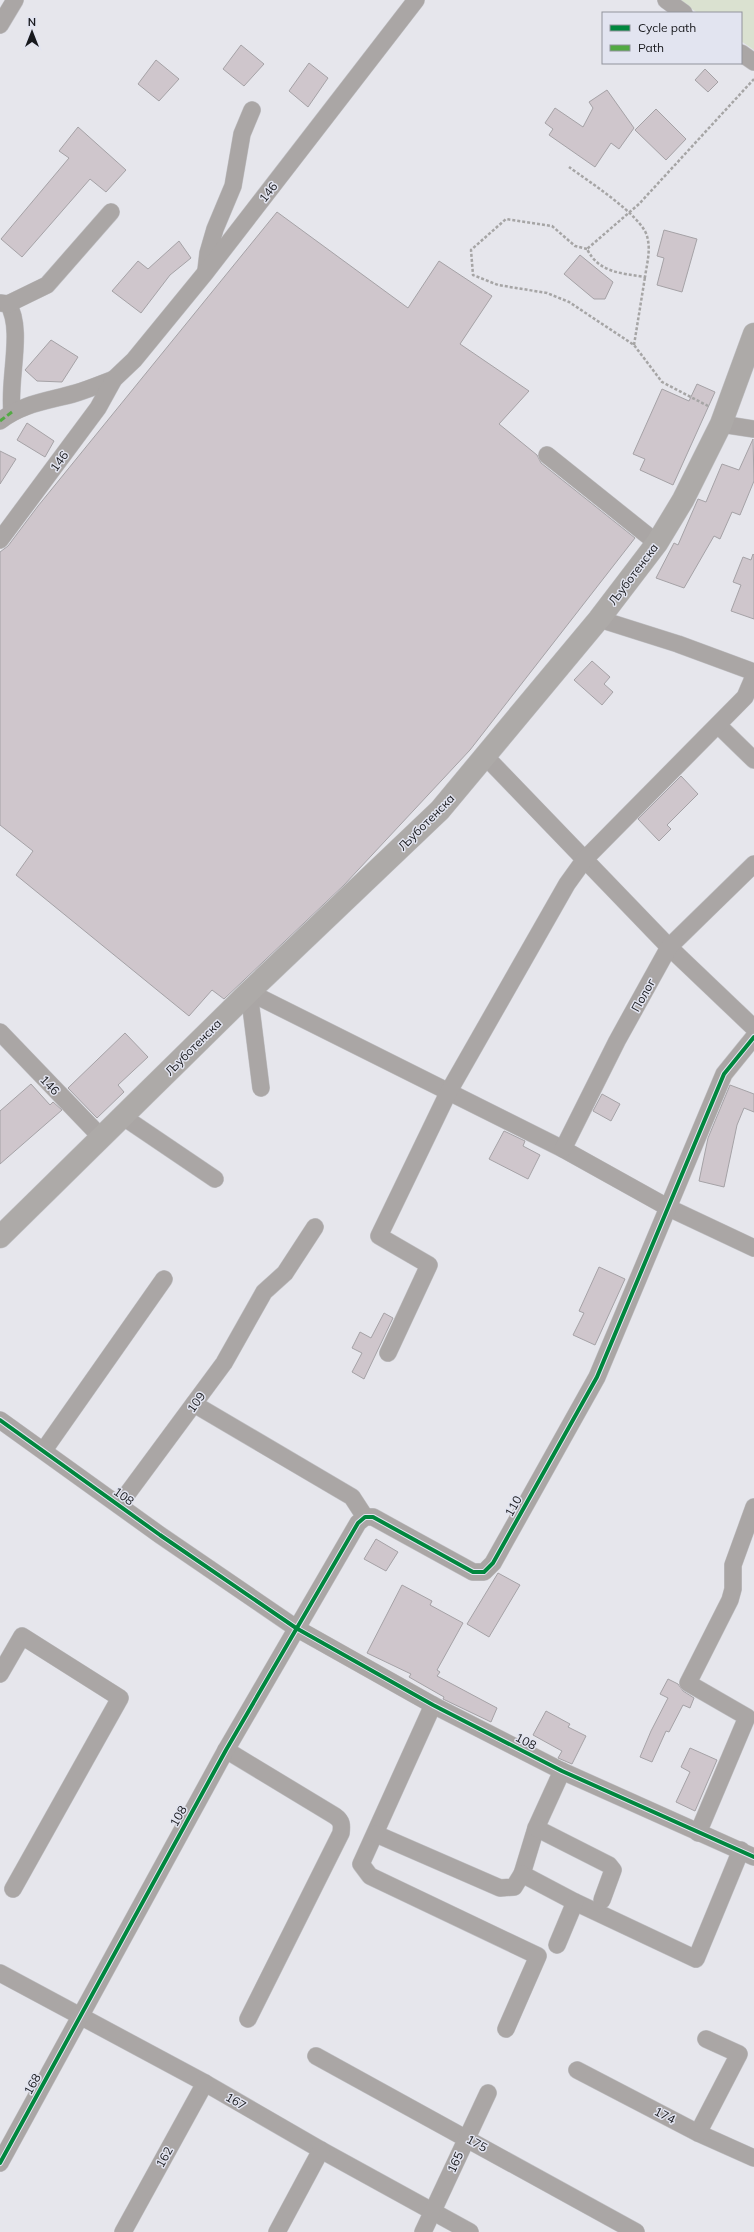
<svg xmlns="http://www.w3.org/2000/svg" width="754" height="2232" font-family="Mulish,sans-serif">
  <rect width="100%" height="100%" fill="#e6e6ec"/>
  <polygon fill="#dae1d0" points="678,0 754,0 754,50 741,41 741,13 698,13"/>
  <g fill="#cfc6cc" stroke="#a5a2a6">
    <polygon points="241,45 264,64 244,86 223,69"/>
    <polygon points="156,60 179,79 159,101 138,84"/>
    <polygon points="309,63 328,78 308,107 289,91"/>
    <polygon points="705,69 718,82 708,92 695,80"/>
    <polygon points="607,90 634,128 619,149 611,143 595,167 549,135 553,129 545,123 555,108 583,127 593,108 589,102"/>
    <polygon points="656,109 686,139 666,160 635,130"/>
    <polygon points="78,127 126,170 106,192 90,179 22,257 1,239 69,158 59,151"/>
    <polygon points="277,212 408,308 439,261 492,296 460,344 529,391 499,424 537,455 541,463 635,538 470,750 344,885 224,999 212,990 189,1016 16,875 33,851 0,825 0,552 8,546 38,506"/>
    <polygon points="664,230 697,239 682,292 657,285 664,258 657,256"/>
    <polygon points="179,241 191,258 170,275 141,313 112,291 138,261 148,269"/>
    <polygon points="580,255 613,282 605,299 594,299 564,274"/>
    <polygon points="51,340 78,357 62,382 37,381 25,370"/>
    <polygon points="697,384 715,392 673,485 640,470 645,459 633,454 662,389 689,401"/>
    <polygon points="27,423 54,441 45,457 17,440"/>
    <polygon points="753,439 754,481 740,515 732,512 720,539 714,536 684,588 656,578 674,543 678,545 698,499 706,502 722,464 739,470"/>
    <polygon points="0,451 16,459 0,484"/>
    <polygon points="753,554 754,555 754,619 731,611 741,585 733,582 743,557 751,560"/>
    <polygon points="592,661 610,677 604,684 613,692 602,705 574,680"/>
    <polygon points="681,776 698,794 667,825 671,829 659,841 638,819"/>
    <polygon points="125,1033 148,1057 118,1085 124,1092 97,1118 68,1088"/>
    <polygon points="31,1084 50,1105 53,1102 62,1110 0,1164 0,1111"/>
    <polygon points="730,1085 754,1094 754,1112 744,1108 737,1125 724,1187 699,1181 708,1138"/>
    <polygon points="602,1094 620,1104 611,1121 593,1111"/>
    <polygon points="504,1131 525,1141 523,1146 540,1155 528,1179 489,1159"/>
    <polygon points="599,1267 625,1279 595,1345 573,1335 584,1313 579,1311"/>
    <polygon points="384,1313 393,1318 364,1379 352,1372 362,1353 352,1348 360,1332 371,1338"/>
    <polygon points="376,1539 398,1552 386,1571 364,1559"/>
    <polygon points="498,1573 520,1585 489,1637 467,1624"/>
    <polygon points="402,1585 432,1601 430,1605 463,1623 437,1670 440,1672 437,1676 497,1708 491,1722 443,1699 444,1697 409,1677 411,1674 367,1653"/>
    <polygon points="668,1679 678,1684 683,1691 694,1698 690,1708 683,1705 669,1732 666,1731 652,1762 640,1757 651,1731 668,1698 660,1694"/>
    <polygon points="546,1711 570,1724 568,1727 586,1736 572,1764 558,1758 562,1751 533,1735"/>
    <polygon points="690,1748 717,1760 695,1811 676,1802 690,1772 681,1767"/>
  </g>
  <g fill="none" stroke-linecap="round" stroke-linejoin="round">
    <g stroke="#c2c2c6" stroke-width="18">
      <g id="minor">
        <polyline points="666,0 684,13"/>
        <polyline points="0,25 15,0"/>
        <polyline points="741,53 754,62"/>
        <polyline points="206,270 208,253 215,229 233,186 242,134 252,110"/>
        <path d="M 0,303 L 8,304 C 24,329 8,380 12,412"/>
        <polyline points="8,304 47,285 111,212"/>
        <path d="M 0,421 C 23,403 49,401 76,393 C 89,389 101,384 114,379"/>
        <polyline points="721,424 754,429"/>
        <polyline points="547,455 657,543"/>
        <polyline points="0,540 98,408 114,379 134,360 206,272 416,0"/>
        <polyline points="599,619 678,644 754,672"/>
        <polyline points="718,725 754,760"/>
        <polyline points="485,756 669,947 754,1028"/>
        <polyline points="249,992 563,1149 669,1208 754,1248"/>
        <polyline points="249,992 261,1088"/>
        <polyline points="0,1032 100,1136"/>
        <polyline points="122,1116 215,1179"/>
        <polyline points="563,1149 617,1041 669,947 754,864"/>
        <polyline points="388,1353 429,1265 379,1236 449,1091 567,884 585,859 745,697 754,676"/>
        <polyline points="194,1404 352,1497 365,1517"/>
        <polyline points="0,1420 160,1535 296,1628 433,1705 562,1771 754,1857"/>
        <polyline points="44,1450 164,1279"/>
        <polyline points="119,1505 224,1363 264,1292 285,1273 315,1227"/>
        <polyline points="0,1674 22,1636 120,1698 13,1889"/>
        <polyline points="433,1705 361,1864 370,1876 538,1956 506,2029"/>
        <path d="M 226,1750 L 335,1816 C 342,1821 342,1825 341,1833 L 248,2019"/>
        <polyline points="562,1771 536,1828 522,1874 575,1902 696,1959 741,1850"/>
        <polyline points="536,1828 609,1865 613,1870 602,1900"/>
        <polyline points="698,1833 747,1717 688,1683 730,1600 733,1589 733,1565 754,1507"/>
        <polyline points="376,1834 500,1888 514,1887 522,1874"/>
        <polyline points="557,1945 575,1902"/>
        <polyline points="0,1973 205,2083 321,2150 470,2232"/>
        <polyline points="316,2056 636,2232"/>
        <polyline points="577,2070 698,2133 754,2158"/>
        <polyline points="698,2133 739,2054 706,2039"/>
        <polyline points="0,2163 226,1750 358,1523 365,1517 373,1517 473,1572 484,1572 493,1563 597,1377 724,1074 754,1037"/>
        <polyline points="123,2232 205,2083"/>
        <polyline points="277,2232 321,2150"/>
        <polyline points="423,2232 488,2093"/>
      </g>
    </g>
    <g stroke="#c2c2c6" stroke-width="23">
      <polyline id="major" points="0,1237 249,992 440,810 599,619 657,543 683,500 721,424 754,334"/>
    </g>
    <g stroke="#a6a5a5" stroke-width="2.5" stroke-dasharray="3 2" stroke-linecap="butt">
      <path d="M 569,167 C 588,181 641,215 647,236 C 651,250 647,263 645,277 C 621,273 599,273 587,249 L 639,204 L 754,79"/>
      <polyline points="587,249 575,246 552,226 506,219 471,250 473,275 498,285 547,293 569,302 634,345 662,382 708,406"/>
      <polyline points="634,345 645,277"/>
    </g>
    <use href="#minor" stroke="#aaa6a5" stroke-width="17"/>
    <use href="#major" stroke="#adaaa8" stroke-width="22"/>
    <polyline stroke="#52a943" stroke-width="3" stroke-dasharray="6 3" stroke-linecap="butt" points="0,421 12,412"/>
    <g stroke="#e2e4f0" stroke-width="6">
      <g id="cycleway">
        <polyline points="0,1420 160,1535 296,1628 433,1705 562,1771 754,1857"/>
        <polyline points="0,2163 226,1750 358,1523 365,1517 373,1517 473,1572 484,1572 493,1563 597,1377 724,1074 754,1037"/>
      </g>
    </g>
    <use href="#cycleway" stroke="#00873e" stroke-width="4"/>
  </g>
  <g text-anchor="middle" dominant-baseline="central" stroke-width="3" stroke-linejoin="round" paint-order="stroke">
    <g font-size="12" fill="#18191d" stroke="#e2e4f0">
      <text transform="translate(268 192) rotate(-52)">146</text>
      <text transform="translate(59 461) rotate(-54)">146</text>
      <text transform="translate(633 574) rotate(-53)">Љуботенска</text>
      <text transform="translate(426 822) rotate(-45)">Љуботенска</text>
      <text transform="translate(643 995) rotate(-61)">Полог</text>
      <text transform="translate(193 1047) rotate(-45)">Љуботенска</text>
      <text transform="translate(50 1085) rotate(46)">146</text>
      <text transform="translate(196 1402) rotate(-54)">109</text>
      <text transform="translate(124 1496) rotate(36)">108</text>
      <text transform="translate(513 1506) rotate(-61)">110</text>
      <text transform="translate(526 1741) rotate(27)">108</text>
      <text transform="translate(178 1816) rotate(-61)">108</text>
      <text transform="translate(32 2084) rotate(-61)">168</text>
      <text transform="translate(236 2101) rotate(30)">167</text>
      <text transform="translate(665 2115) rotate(27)">174</text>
      <text transform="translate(477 2143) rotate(29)">175</text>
      <text transform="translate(164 2157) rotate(-61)">162</text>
      <text transform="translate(455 2162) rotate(-65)">165</text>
    </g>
  </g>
  <rect x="602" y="12" width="140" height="52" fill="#e2e4f0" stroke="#91939c"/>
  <rect x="610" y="25" width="20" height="6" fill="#00873e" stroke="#91939c"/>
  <text x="638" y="32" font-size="12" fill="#18191d">Cycle path</text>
  <rect x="610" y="45" width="20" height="6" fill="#52a943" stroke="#91939c"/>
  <text x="638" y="52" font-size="12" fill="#18191d">Path</text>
  <g transform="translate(32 32)" stroke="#e2e4f0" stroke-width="3" paint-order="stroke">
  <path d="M0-3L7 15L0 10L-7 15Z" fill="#18191d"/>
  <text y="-6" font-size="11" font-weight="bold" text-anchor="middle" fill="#18191d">N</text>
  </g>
</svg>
